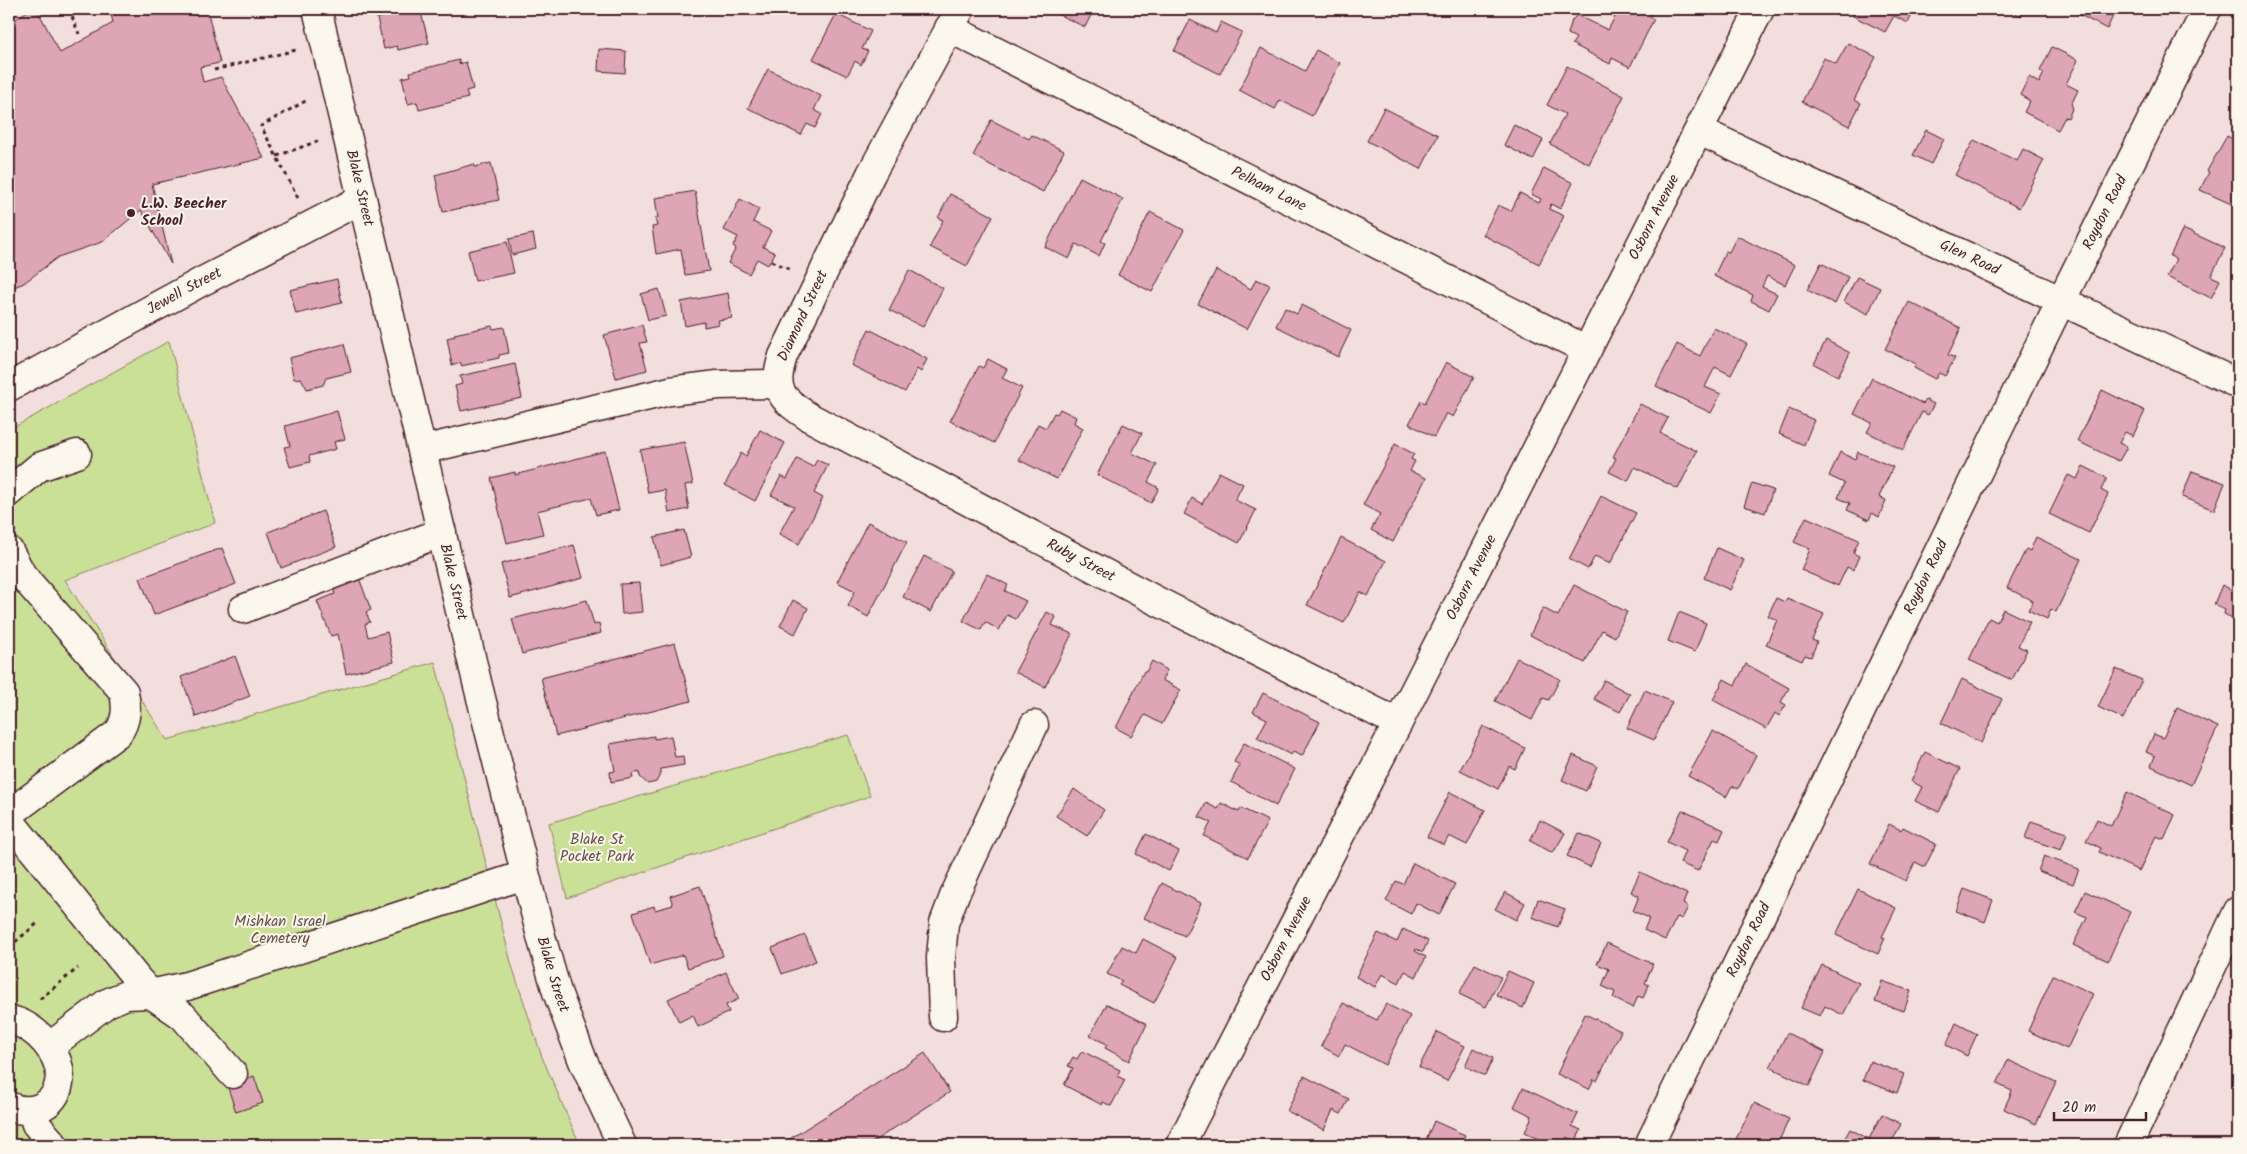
<svg xmlns="http://www.w3.org/2000/svg" width="2247" height="1154" font-family="Kalam,sans-serif">
  <rect width="100%" height="100%" fill="#f2dedc"/>
  <filter id="ink" filterUnits="userSpaceOnUse"><feTurbulence type="fractalNoise" baseFrequency=".02" numOctaves="2"/><feDisplacementMap in="SourceGraphic" scale="10" xChannelSelector="R" yChannelSelector="G"/><feConvolveMatrix kernelMatrix="1 2 1 2 8 2 1 2 1" color-interpolation-filters="sRGB"/></filter>
  <g filter="url(#ink)">
    <g fill="#cae096" stroke="#8a8060">
      <polygon points="169,341 215,523 65,580 167,740 435,662 512,966 542,1057 580,1145 9,1145 9,430"/>
      <polygon points="848,735 870,796 567,898 549,823"/>
    </g>
    <g fill="#dda5b6" stroke="#4a1f2b">
      <polygon points="30,9 37,9 60,53 113,23 110,9 207,9 220,63 200,67 203,82 221,77 264,158 152,184 171,264 141,210 102,242 58,257 24,283 9,289 9,24"/>
      <polygon points="420,9 429,43 398,50 397,46 384,49 377,18"/>
      <polygon points="1052,9 1094,9 1085,27 1051,11"/>
      <polygon points="1619,9 1654,9 1650,17 1654,19 1630,67 1612,58 1610,64 1572,44 1576,38 1568,34 1572,20 1577,15 1608,30"/>
      <polygon points="1856,9 1915,9 1908,23 1894,16 1885,32 1853,16"/>
      <polygon points="2004,9 2025,9 2022,16"/>
      <polygon points="2073,9 2123,9 2118,16 2114,14 2107,29 2072,11"/>
      <polygon points="836,14 871,31 862,49 868,51 861,65 855,61 847,76 813,59"/>
      <polygon points="1190,20 1216,33 1221,22 1242,32 1220,74 1174,51"/>
      <polygon points="1848,43 1876,57 1854,100 1861,103 1849,126 1802,102 1824,58 1836,64"/>
      <polygon points="2052,47 2078,60 2066,84 2078,90 2071,105 2073,107 2068,118 2065,117 2058,130 2024,112 2030,101 2020,95 2029,77 2039,83 2044,73 2040,71"/>
      <polygon points="1261,48 1305,71 1316,50 1340,63 1312,116 1280,100 1275,109 1239,90"/>
      <polygon points="599,49 626,51 625,73 598,71"/>
      <polygon points="459,60 459,64 466,62 473,89 466,91 468,98 419,110 417,102 408,104 402,78 411,76 410,72"/>
      <polygon points="1567,66 1624,96 1589,164 1550,144 1565,114 1547,105"/>
      <polygon points="768,69 821,96 814,110 822,114 815,128 807,124 801,135 748,108"/>
      <polygon points="1384,108 1438,135 1421,169 1367,141"/>
      <polygon points="991,120 1029,139 1032,135 1064,151 1043,192 973,156"/>
      <polygon points="1514,125 1543,140 1533,160 1504,145"/>
      <polygon points="1926,130 1944,139 1931,164 1913,155"/>
      <polygon points="2227,136 2238,142 2238,207 2200,190 2209,172 2207,171"/>
      <polygon points="1974,140 2017,161 2023,149 2044,160 2019,208 1955,175"/>
      <polygon points="491,163 499,200 443,212 435,175 474,164 475,167"/>
      <polygon points="1544,168 1573,183 1560,209 1551,204 1549,209 1564,216 1539,264 1483,235 1498,205 1511,211 1520,193 1539,203 1541,199 1531,194"/>
      <polygon points="1080,177 1123,199 1101,241 1105,243 1099,256 1076,244 1069,259 1045,247"/>
      <polygon points="695,191 709,271 685,275 681,249 656,254 652,227 657,226 655,218 658,218 655,198"/>
      <polygon points="950,194 993,216 967,266 930,247 943,220 938,218"/>
      <polygon points="740,199 759,209 753,222 771,231 763,247 775,253 768,265 757,259 749,274 728,263 736,248 733,246 738,237 724,230"/>
      <polygon points="1150,212 1184,230 1152,292 1118,275"/>
      <polygon points="2183,229 2225,248 2211,276 2220,280 2211,298 2167,277 2176,259 2170,256"/>
      <polygon points="533,234 536,249 512,255 509,239"/>
      <polygon points="1737,236 1795,265 1785,285 1767,276 1762,287 1777,294 1769,310 1751,301 1753,295 1714,276 1726,251 1729,252"/>
      <polygon points="507,242 514,273 475,281 468,251"/>
      <polygon points="1821,263 1848,277 1835,304 1807,290"/>
      <polygon points="909,270 943,288 923,327 889,310"/>
      <polygon points="1216,270 1251,289 1256,279 1270,285 1247,329 1198,304"/>
      <polygon points="1857,277 1880,288 1868,314 1844,302"/>
      <polygon points="337,279 342,303 296,314 290,290"/>
      <polygon points="659,289 666,316 648,320 641,294"/>
      <polygon points="728,293 732,318 718,320 719,324 704,327 704,322 685,326 681,302"/>
      <polygon points="1909,302 1961,328 1948,355 1955,358 1945,376 1939,373 1935,379 1914,368 1916,364 1885,349"/>
      <polygon points="1302,305 1351,330 1338,357 1276,326 1285,308 1297,314"/>
      <polygon points="642,325 647,342 640,343 647,370 616,378 604,335"/>
      <polygon points="492,326 493,329 504,327 509,353 499,355 499,358 461,366 461,363 452,365 447,338 455,336 454,334"/>
      <polygon points="1714,328 1747,344 1731,375 1715,367 1705,387 1721,394 1711,413 1656,386 1677,344 1700,356"/>
      <polygon points="869,329 927,359 921,372 917,369 905,392 851,365"/>
      <polygon points="1826,340 1850,353 1838,376 1814,364"/>
      <polygon points="344,344 351,372 326,378 323,385 307,389 301,378 294,379 289,358"/>
      <polygon points="988,359 1007,369 1002,378 1022,388 994,443 950,421 979,366 983,368"/>
      <polygon points="1446,362 1474,377 1453,417 1446,413 1434,437 1409,424 1421,401 1425,403"/>
      <polygon points="515,364 522,398 461,411 455,386 462,384 460,376"/>
      <polygon points="1872,378 1923,404 1926,400 1934,404 1928,415 1922,412 1903,450 1867,432 1872,423 1854,414"/>
      <polygon points="2102,390 2145,411 2133,436 2125,432 2119,443 2127,447 2119,461 2077,441"/>
      <polygon points="1640,404 1668,418 1660,433 1697,451 1678,489 1635,467 1628,481 1609,472 1616,458 1613,457"/>
      <polygon points="1060,409 1076,417 1074,423 1083,428 1057,479 1019,460 1038,424 1046,428 1054,413 1057,414"/>
      <polygon points="1789,409 1814,420 1804,445 1779,434"/>
      <polygon points="337,411 345,439 334,442 336,449 309,456 310,462 290,467 284,447 290,446 285,426"/>
      <polygon points="1123,424 1142,433 1132,453 1157,465 1148,482 1159,488 1151,503 1097,475"/>
      <polygon points="760,430 785,443 755,501 725,485 741,453 746,456"/>
      <polygon points="684,442 693,484 685,485 689,509 669,513 665,490 648,493 640,450"/>
      <polygon points="1395,444 1414,454 1411,459 1415,461 1410,471 1426,478 1393,542 1371,530 1380,514 1363,505"/>
      <polygon points="605,451 619,510 596,515 591,498 537,511 543,534 507,543 491,478 515,472 515,475"/>
      <polygon points="1840,452 1855,459 1858,452 1893,467 1879,497 1886,500 1879,517 1872,513 1869,520 1847,510 1850,503 1838,498 1844,483 1829,476"/>
      <polygon points="797,459 813,467 817,460 828,465 814,493 823,498 799,544 779,534 794,506 771,495 781,476 787,479"/>
      <polygon points="2083,466 2107,478 2101,490 2108,494 2089,533 2049,514 2068,475 2077,479"/>
      <polygon points="2192,471 2225,483 2214,510 2182,497"/>
      <polygon points="1219,472 1243,484 1235,500 1256,510 1239,543 1184,514 1192,498 1202,504"/>
      <polygon points="1752,483 1773,490 1765,513 1744,506"/>
      <polygon points="1601,496 1636,513 1610,564 1595,556 1588,569 1569,559"/>
      <polygon points="323,511 336,547 281,568 268,532"/>
      <polygon points="1806,517 1859,540 1853,553 1859,556 1853,570 1847,567 1838,586 1801,570 1810,549 1794,542"/>
      <polygon points="868,522 907,542 868,617 848,606 855,591 837,582"/>
      <polygon points="684,530 691,557 661,565 654,537"/>
      <polygon points="2036,537 2081,559 2056,612 2051,609 2047,619 2028,610 2033,601 2007,588 2026,549 2030,551"/>
      <polygon points="1341,538 1386,561 1368,596 1360,592 1344,623 1307,605"/>
      <polygon points="574,545 583,578 510,598 501,564"/>
      <polygon points="222,548 236,584 154,615 140,578"/>
      <polygon points="1717,548 1744,560 1730,590 1704,578"/>
      <polygon points="924,556 952,571 931,612 903,597"/>
      <polygon points="987,574 1008,585 1005,591 1026,601 1016,619 1007,615 999,630 985,622 981,630 963,621"/>
      <polygon points="359,578 371,610 366,612 370,622 365,624 368,637 387,632 394,662 346,674 338,634 331,636 317,601 335,594 333,588"/>
      <polygon points="639,583 642,612 622,614 620,584"/>
      <polygon points="2238,583 2238,621 2224,614 2225,610 2214,604 2222,585 2234,591"/>
      <polygon points="1574,585 1627,612 1615,637 1602,630 1585,663 1530,635 1543,608 1558,616"/>
      <polygon points="1776,598 1785,602 1787,598 1824,614 1812,640 1817,642 1811,657 1805,655 1802,661 1766,645 1777,620 1768,616"/>
      <polygon points="587,600 594,625 599,623 601,633 522,654 512,619"/>
      <polygon points="793,600 808,608 795,634 780,626"/>
      <polygon points="2003,609 2030,622 2018,646 2027,650 2012,680 1969,660 1989,618 1997,622"/>
      <polygon points="1047,612 1056,617 1052,625 1072,634 1045,687 1015,672"/>
      <polygon points="1679,612 1706,623 1695,652 1668,641"/>
      <polygon points="675,643 691,701 556,736 541,678"/>
      <polygon points="235,656 250,696 196,717 181,677"/>
      <polygon points="1517,658 1560,679 1549,700 1543,698 1532,720 1495,701"/>
      <polygon points="1152,661 1167,670 1162,680 1181,690 1162,724 1145,715 1131,736 1116,728 1144,671 1146,672"/>
      <polygon points="1746,664 1789,688 1781,702 1786,705 1779,716 1775,713 1766,729 1713,700 1724,679 1735,685"/>
      <polygon points="2116,669 2142,680 2123,719 2098,707"/>
      <polygon points="1962,679 2002,699 1981,743 1941,723"/>
      <polygon points="1604,680 1630,694 1620,712 1594,699"/>
      <polygon points="1645,690 1672,702 1654,740 1627,728"/>
      <polygon points="1263,693 1320,722 1302,756 1293,752 1291,755 1257,738 1267,719 1253,712"/>
      <polygon points="2177,708 2218,727 2191,785 2151,766 2155,756 2146,752 2154,734 2163,738"/>
      <polygon points="1483,726 1525,748 1515,769 1509,766 1498,789 1460,770"/>
      <polygon points="1713,731 1756,755 1738,789 1732,786 1726,797 1688,776"/>
      <polygon points="654,736 654,739 671,736 675,757 683,756 684,765 661,769 661,773 656,782 648,784 640,777 639,772 632,774 633,778 611,782 610,772 615,771 610,744"/>
      <polygon points="1244,743 1295,769 1276,806 1231,782 1240,765 1234,762"/>
      <polygon points="1925,752 1960,769 1939,812 1915,801 1922,787 1911,781"/>
      <polygon points="1573,755 1597,766 1586,791 1562,780"/>
      <polygon points="1074,789 1104,810 1087,836 1056,816"/>
      <polygon points="1450,792 1485,810 1467,845 1449,836 1444,845 1427,837"/>
      <polygon points="2127,792 2175,815 2164,839 2156,836 2139,871 2099,852 2101,848 2086,841 2097,819 2111,826"/>
      <polygon points="1206,803 1218,809 1221,803 1239,812 1241,808 1268,821 1248,858 1204,836 1211,822 1199,817"/>
      <polygon points="1682,810 1724,830 1719,841 1714,839 1698,871 1680,863 1685,851 1667,842"/>
      <polygon points="1540,820 1565,833 1555,850 1551,852 1530,841"/>
      <polygon points="2031,821 2067,833 2061,850 2025,838"/>
      <polygon points="1889,824 1901,830 1903,827 1936,844 1925,867 1915,862 1906,881 1870,864"/>
      <polygon points="1579,833 1601,843 1590,867 1567,856"/>
      <polygon points="1146,834 1179,851 1169,871 1136,854"/>
      <polygon points="2044,856 2079,869 2073,884 2038,871"/>
      <polygon points="1413,863 1455,884 1439,915 1416,903 1411,914 1386,901 1396,881 1403,884"/>
      <polygon points="1640,872 1687,894 1683,904 1688,907 1682,919 1677,917 1665,940 1644,930 1649,918 1633,911 1639,896 1631,892"/>
      <polygon points="1162,883 1201,903 1185,936 1144,918"/>
      <polygon points="700,886 723,956 688,968 683,955 650,965 633,913 654,906 655,910 673,905 670,896"/>
      <polygon points="1858,889 1896,908 1882,937 1885,938 1878,954 1836,935"/>
      <polygon points="1964,889 1993,900 1985,922 1956,911"/>
      <polygon points="2085,891 2130,912 2108,961 2073,945 2087,917 2075,912"/>
      <polygon points="1505,892 1525,903 1516,920 1495,909"/>
      <polygon points="1538,899 1565,909 1558,927 1532,917"/>
      <polygon points="1403,929 1428,941 1423,952 1416,949 1415,951 1426,957 1416,977 1405,971 1399,983 1382,974 1375,987 1356,977 1378,933 1397,942"/>
      <polygon points="805,935 816,961 782,974 772,948"/>
      <polygon points="1143,939 1178,957 1154,1003 1119,985 1122,981 1107,974 1122,946 1136,953"/>
      <polygon points="1607,943 1653,964 1645,983 1649,985 1643,998 1638,996 1633,1008 1613,998 1615,992 1602,986 1609,969 1597,964"/>
      <polygon points="1475,964 1501,977 1486,1007 1459,994"/>
      <polygon points="1822,965 1859,983 1843,1015 1825,1006 1820,1016 1801,1008"/>
      <polygon points="1508,971 1534,983 1523,1008 1496,995"/>
      <polygon points="726,972 739,999 726,1005 729,1012 698,1027 693,1015 679,1022 668,999"/>
      <polygon points="2053,975 2093,994 2067,1049 2028,1031"/>
      <polygon points="1882,981 1911,991 1904,1011 1875,1002"/>
      <polygon points="1343,1003 1377,1020 1386,1004 1410,1016 1385,1065 1345,1044 1339,1056 1321,1046"/>
      <polygon points="1107,1004 1147,1024 1129,1061 1105,1048 1107,1044 1090,1036"/>
      <polygon points="1585,1014 1621,1031 1597,1081 1594,1079 1589,1089 1557,1074"/>
      <polygon points="1956,1023 1977,1034 1967,1056 1946,1045"/>
      <polygon points="1437,1032 1465,1046 1447,1081 1419,1067"/>
      <polygon points="1787,1033 1825,1052 1809,1086 1770,1067"/>
      <polygon points="1473,1048 1493,1058 1485,1076 1465,1066"/>
      <polygon points="1082,1051 1120,1070 1117,1076 1125,1080 1111,1106 1103,1102 1102,1105 1064,1085 1073,1068 1068,1066 1073,1057 1077,1059"/>
      <polygon points="925,1053 950,1092 868,1145 780,1145"/>
      <polygon points="2008,1060 2056,1082 2036,1124 2004,1109 2012,1091 1997,1084"/>
      <polygon points="1870,1061 1904,1074 1897,1093 1863,1080"/>
      <polygon points="254,1076 263,1103 236,1112 227,1085"/>
      <polygon points="1304,1076 1349,1099 1341,1114 1333,1110 1324,1130 1287,1111"/>
      <polygon points="1523,1088 1578,1114 1572,1126 1581,1130 1576,1141 1567,1137 1563,1145 1539,1145 1541,1140 1525,1132 1532,1116 1514,1107"/>
      <polygon points="1754,1103 1789,1119 1777,1145 1741,1145 1743,1142 1736,1139"/>
      <polygon points="1882,1114 1901,1124 1890,1145 1841,1145 1850,1129 1869,1139"/>
      <polygon points="1434,1121 1465,1135 1460,1145 1424,1145"/>
    </g>
    <g fill="none" stroke-linecap="round" stroke-linejoin="round">
      <g stroke="#4a1f2b" stroke-width="31">
        <g id="minor">
          <path id="s1" d="M 317,9 L 477,682 L 542,940 L 557,992 L 583,1061 L 622,1145"/>
          <path id="s2" d="M 960,9 L 871,174 L 783,356 C 772,390 780,398 809,417 L 1155,600 L 1398,723"/>
          <path id="s3" d="M 949,28 L 1587,350"/>
          <path id="s4" d="M 1700,131 L 2238,384"/>
          <path id="s5" d="M 9,387 L 201,282 L 362,199"/>
          <polyline points="422,450 670,391 718,385 777,384"/>
          <polyline points="9,492 39,467 77,454"/>
          <path d="M 9,551 L 22,575 L 124,692 C 127,708 127,720 118,733 L 9,814"/>
          <polyline points="243,609 442,532"/>
          <polyline points="9,820 138,980 151,994 183,1016 233,1074"/>
          <polyline points="943,1017 941,958 944,923 955,894 1034,725"/>
          <path d="M 9,1020 C 34,1023 65,1056 59,1083 C 55,1108 29,1116 9,1106"/>
          <polyline points="49,1047 107,1003 126,995 151,994 187,986 524,875"/>
          <polyline points="32,1111 36,1124 54,1145"/>
          <path id="s6" d="M 1180,1145 L 1398,723 L 1760,9"/>
          <path id="s7" d="M 1649,1145 L 2061,301 L 2207,9"/>
        </g>
      </g>
      <g stroke="#4a1f2b" stroke-width="31">
        <polyline id="major" points="2128,1145 2238,911"/>
      </g>
      <g stroke="#4a1f2b" stroke-width="3" stroke-dasharray="4 4" stroke-linecap="butt">
        <polyline points="69,9 79,34"/>
        <polyline points="214,70 296,50"/>
        <polyline points="277,156 318,141"/>
        <polyline points="298,198 261,126 309,99"/>
        <polyline points="771,261 791,270"/>
        <polyline points="9,947 39,922"/>
        <polyline points="40,999 78,968"/>
      </g>
      <use href="#minor" stroke="#fbf7ec" stroke-width="28"/>
      <use href="#major" stroke="#fbf7ec" stroke-width="28"/>
    </g>
  </g>
  <circle fill="#4a1f2b" stroke="#fbf7ec" stroke-width="2" cx="131" cy="213" r="5"/>
  <g text-anchor="middle" dominant-baseline="central" stroke-width="4" stroke-linejoin="round" paint-order="stroke">
    <g font-size="15" fill="#4a1f2b" stroke="#fbf7ec">
      <text stroke="none"><textPath href="#s1" startOffset="184">Blake Street</textPath></text>
      <text stroke="none"><textPath href="#s3" startOffset="358">Pelham Lane</textPath></text>
      <text stroke="none"><textPath href="#s7" startOffset="1038">Roydon Road</textPath></text>
      <text stroke="none"><textPath href="#s6" startOffset="1042">Osborn Avenue</textPath></text>
      <text stroke="none"><textPath href="#s4" startOffset="298">Glen Road</textPath></text>
      <text stroke="none"><textPath href="#s5" startOffset="200">Jewell Street</textPath></text>
      <text transform="translate(803 316) rotate(-65)">Diamond Street</text>
      <text stroke="none"><textPath href="#s2" startOffset="772">Ruby Street</textPath></text>
      <text stroke="none"><textPath href="#s7" startOffset="632">Roydon Road</textPath></text>
      <text stroke="none"><textPath href="#s6" startOffset="638">Osborn Avenue</textPath></text>
      <text stroke="none"><textPath href="#s1" startOffset="589">Blake Street</textPath></text>
      <text stroke="none"><textPath href="#s6" startOffset="232">Osborn Avenue</textPath></text>
      <text stroke="none"><textPath href="#s7" startOffset="228">Roydon Road</textPath></text>
      <text stroke="none"><textPath href="#s1" startOffset="994">Blake Street</textPath></text>
    </g>
    <g font-size="15" font-weight="bold" fill="#4a1f2b" stroke="#fbf7ec" text-anchor="start">
      <text x="141" y="204">L.W. Beecher<tspan x="141" dy="17">School</tspan></text>
    </g>
    <g font-size="15" fill="#6a4f46" stroke="#fbf7ec">
      <text x="597" y="840">Blake St<tspan x="597" dy="17">Pocket Park</tspan></text>
      <text x="280" y="922">Mishkan Israel<tspan x="280" dy="17">Cemetery</tspan></text>
    </g>
  </g>
  <rect width="2247" height="1154" fill="none" stroke="#fbf7ec" stroke-width="30"/>
  <rect x="15" y="15" width="2217" height="1124" fill="none" stroke="#4a1f2b" stroke-width="2" filter="url(#ink)"/>
  <path d="M2054 1112v8h92v-8" fill="none" stroke="#4a1f2b" stroke-width="2.5"/>
  <text x="2062" y="1112" font-size="15" fill="#4a1f2b" stroke="#fbf7ec" stroke-width="4" paint-order="stroke">20 m</text>
</svg>
